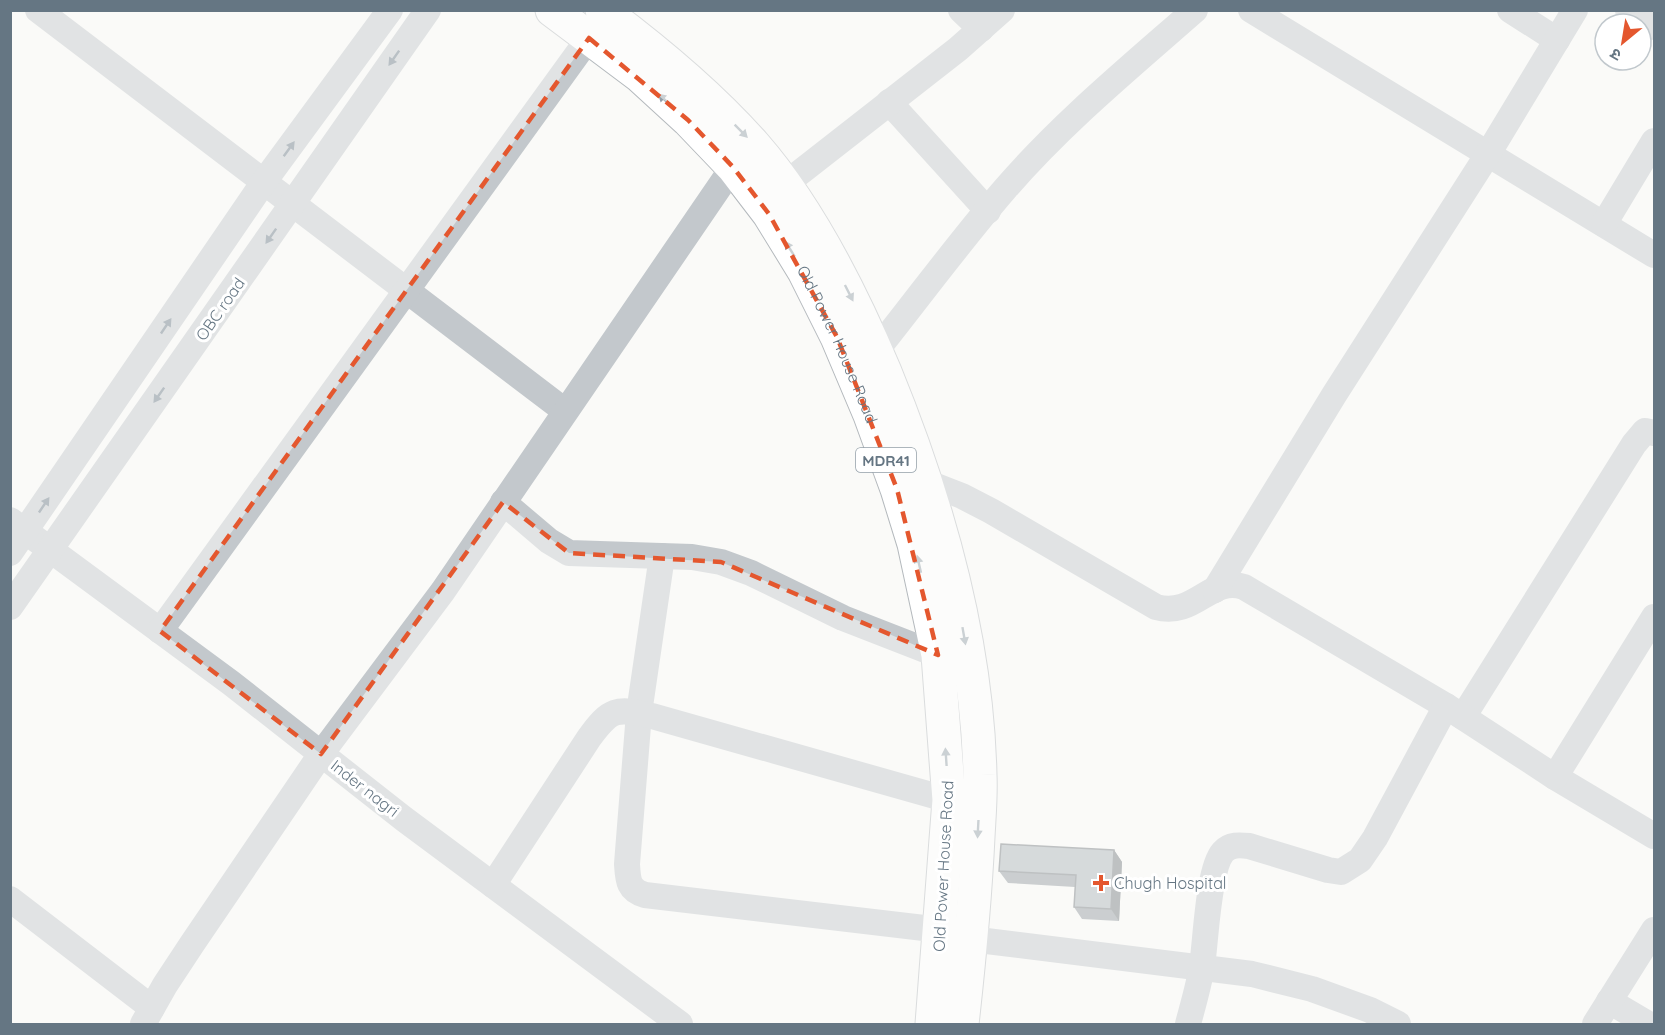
<svg xmlns="http://www.w3.org/2000/svg" width="1665" height="1035" font-family="Quicksand,'Noto Sans Devanagari',sans-serif">
  <rect width="100%" height="100%" fill="#fafaf8"/>
  <g fill="none" stroke-linecap="round" stroke-linejoin="round">
    <g stroke="#b4b9bd" stroke-width="35">
      <g id="highway">
        <path id="s1" d="M 552,10 L 640,76 L 688,120 L 733,167 L 769,214 L 804,271 L 837,337 L 870,415 L 897,489 L 914,544 L 938,655 L 949,800 L 932,1024"/>
        <path d="M 602,10 C 657,51 710,95 755,146 C 810,209 853,296 885,372 C 937,499 977,637 980,775 C 981,795 979,817 978,837 C 975,900 969,962 962,1024"/>
      </g>
    </g>
    <g stroke="#c3c8cc" stroke-width="26">
      <polyline points="38,10 565,411"/>
      <polyline points="961,10 981,29"/>
      <polyline points="1251,10 1654,255"/>
      <polyline points="1510,10 1557,40"/>
      <polyline points="1628,10 1654,27"/>
      <polyline points="889,102 988,211"/>
      <polyline points="784,185 958,49 1002,10"/>
      <polyline points="1604,224 1654,141"/>
      <path d="M 876,351 C 919,297 960,241 1005,189 C 1062,123 1129,68 1195,10"/>
      <path d="M 912,485 L 926,482 L 962,496 L 991,511 L 1156,607 C 1195,618 1211,575 1244,587 L 1446,706"/>
      <polyline points="503,502 549,541 569,553 692,557 721,562 751,573 843,618 938,655"/>
      <polyline points="10,520 231,683 404,819 680,1024"/>
      <polyline points="10,553 263,183 390,10"/>
      <path d="M 662,556 L 639,713 L 627,864 C 628,880 628,890 645,895 L 941,930"/>
      <polyline points="1215,590 1334,395 1488,154 1575,10"/>
      <polyline points="10,607 428,10"/>
      <polyline points="160,631 589,38"/>
      <polyline points="1463,717 1634,444 1645,431 1654,433"/>
      <polyline points="1555,777 1654,836"/>
      <path d="M 493,885 L 589,738 C 610,709 616,707 652,716 L 949,800"/>
      <polyline points="10,899 152,1008"/>
      <polyline points="970,939 1252,974 1312,989 1370,1010 1398,1024"/>
      <polyline points="1609,1001 1648,1024"/>
      <polyline points="143,1024 165,985 192,944 321,754 443,591 733,167"/>
      <path d="M 1188,1024 C 1193,1005 1199,985 1202,966 C 1206,940 1208,869 1223,852 C 1230,844 1240,845 1249,846 L 1328,870 L 1341,872 L 1360,860 L 1375,838 L 1446,706 L 1555,777 L 1654,617"/>
      <polyline points="1595,1024 1654,930"/>
    </g>
    <use href="#highway" stroke="#fff" stroke-width="33"/>
  </g>
  <polygon fill="#929a9f" points="1114,850 1122,862 1119,921 1082,919 1074,907 1075,887 1008,883 999,871"/>
  <polygon fill="#777d82" points="1114,850 1122,862 1119,921 1111,909"/>
  <polygon fill="#aab3b9" stroke="#777d82" stroke-width="1.5" points="1001,844 1114,850 1111,909 1074,907 1076,875 999,871"/>
  <defs><path id="oneway-solid" d="M-6-.8H1V-3.2L6.5 0L1 3.2V.8H-6Z" transform="scale(1.5)"/></defs>
  <g fill="#6a7a87">
    <use href="#oneway-solid" transform="translate(394 58) rotate(125)"/>
    <use href="#oneway-solid" transform="translate(289 149) rotate(-54)"/>
    <use href="#oneway-solid" transform="translate(271 236) rotate(125)"/>
    <use href="#oneway-solid" transform="translate(166 326) rotate(-56)"/>
    <use href="#oneway-solid" transform="translate(159 395) rotate(125)"/>
    <use href="#oneway-solid" transform="translate(44 505) rotate(-56)"/>
  </g>
  <g fill="#939fa8">
    <use href="#oneway-solid" transform="translate(665 100) rotate(-138)"/>
    <use href="#oneway-solid" transform="translate(741 131) rotate(45)"/>
    <use href="#oneway-solid" transform="translate(790 249) rotate(-122)"/>
    <use href="#oneway-solid" transform="translate(849 293) rotate(63)"/>
    <use href="#oneway-solid" transform="translate(919 564) rotate(-103)"/>
    <use href="#oneway-solid" transform="translate(964 636) rotate(80)"/>
    <use href="#oneway-solid" transform="translate(946 757) rotate(-94)"/>
    <use href="#oneway-solid" transform="translate(978 829) rotate(93)"/>
  </g>
  <path d="M0 0H1665V1035H0ZM 589,38 L 688,120 L 733,167 L 769,214 L 837,337 L 897,489 L 938,655 L 721,562 L 569,553 L 503,502 L 321,754 L 160,631 Z" fill="#fafaf8" fill-opacity=".55" fill-rule="evenodd"/>
  <path fill="none" stroke="#e4572e" stroke-width="4.5" stroke-dasharray="12 8" stroke-linejoin="round" d="M 589,38 L 688,120 L 733,167 L 769,214 L 837,337 L 897,489 L 938,655 L 721,562 L 569,553 L 503,502 L 321,754 L 160,631 Z"/>
  <path fill="#e4572e" stroke="#fff" stroke-width="2" d="M1098 874h6v6h6v6h-6v6h-6v-6h-6v-6h6z"/>
  <g text-anchor="middle" dominant-baseline="central" stroke-width="6" stroke-linejoin="round" paint-order="stroke">
    <rect fill="#fff" stroke="#939fa8" stroke-width="1.5" x="856" y="448" width="60" height="24" rx="4.5"/>
    <g font-size="15" font-weight="bold" fill="#657683">
      <text x="886" y="460">MDR41</text>
    </g>
    <g font-size="16" fill="#657683" stroke="#fff">
      <text transform="translate(220 309) rotate(-55)">OBC road</text>
      <text stroke="none"><textPath href="#s1" startOffset="447">Old Power House Road</textPath></text>
      <text transform="translate(365 788) rotate(38)">Inder nagri</text>
      <text transform="translate(943 866) rotate(-87)">Old Power House Road</text>
    </g>
    <g font-size="16" fill="#657683" stroke="#fff" text-anchor="start">
      <text x="1114" y="883">Chugh Hospital</text>
    </g>
  </g>
  <rect width="1665" height="1035" fill="none" stroke="#657683" stroke-width="24"/>
  <g transform="translate(1623 42) rotate(210)"><circle r="28" fill="#ffffff" stroke="#c1c8cd" stroke-width="1.5"/>
  <path d="M0-4.5L10 22L0 15L-10 22Z" fill="#e4572e"/>
  <text y="-9" font-size="16" font-weight="bold" text-anchor="middle" fill="#657683">उ</text>
  </g>
</svg>
